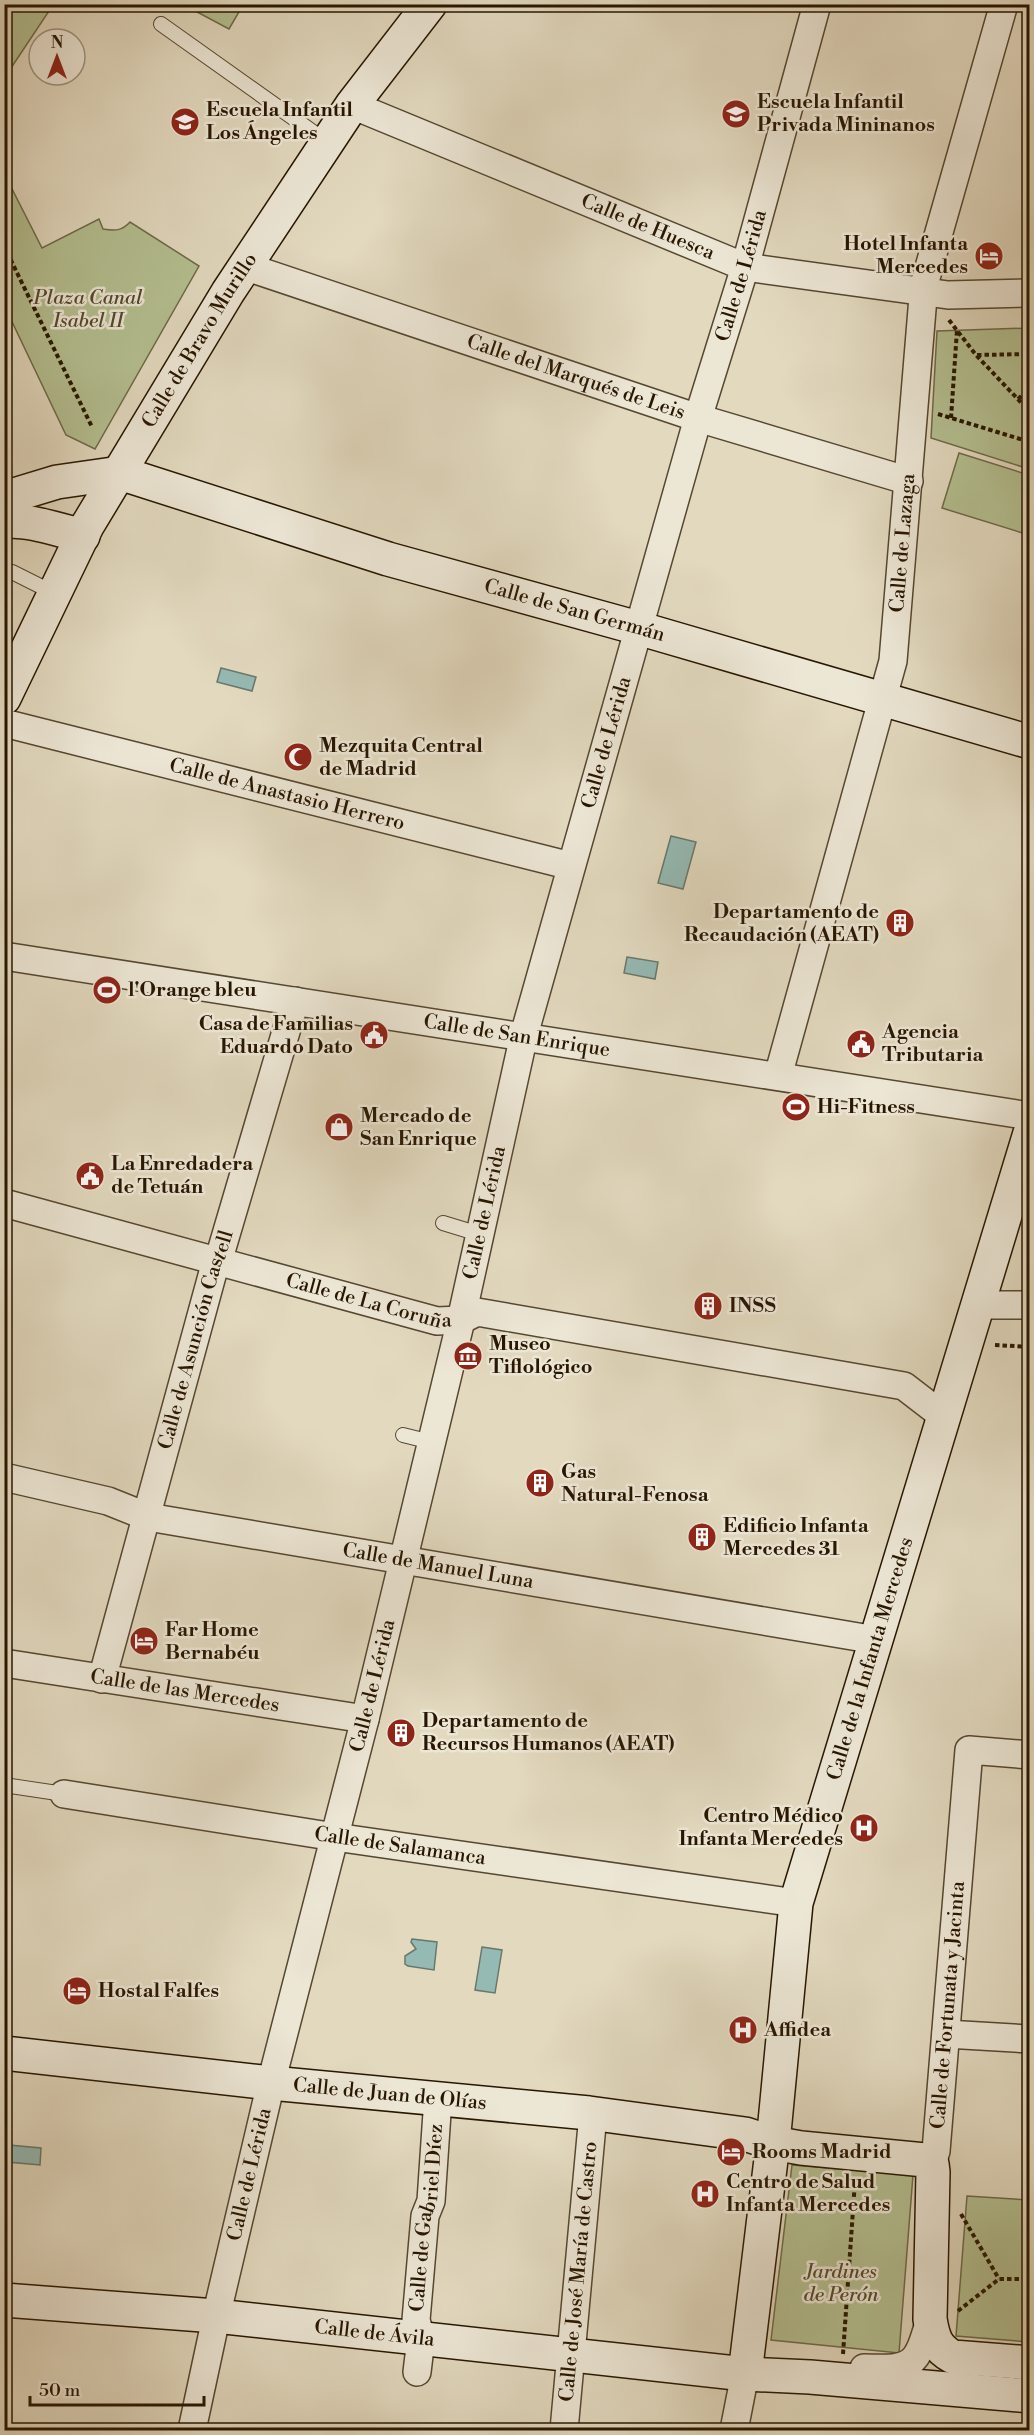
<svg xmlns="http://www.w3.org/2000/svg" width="1034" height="2435" font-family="'Libre Bodoni',serif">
  <rect width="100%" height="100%" fill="#e2d9bf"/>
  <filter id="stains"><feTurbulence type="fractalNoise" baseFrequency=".00333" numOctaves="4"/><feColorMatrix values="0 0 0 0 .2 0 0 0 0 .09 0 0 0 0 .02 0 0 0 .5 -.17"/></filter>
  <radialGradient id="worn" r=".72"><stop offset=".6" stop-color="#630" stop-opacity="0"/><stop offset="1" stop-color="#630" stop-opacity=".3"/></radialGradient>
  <g fill="#b4bf91" stroke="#6e6a48" stroke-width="1.5">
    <polygon points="5,4 53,5 5,77 4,5"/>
    <polygon points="184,5 243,5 229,29"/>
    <path d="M 5,175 L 42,248 L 99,219 L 103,229 C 115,231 122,231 130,222 L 199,266 L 95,449 L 66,435 L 5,307 Z"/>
    <polygon points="1029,328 1029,469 931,438 937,331"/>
    <polygon points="959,453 1029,475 1029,535 942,508"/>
    <polygon points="792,2165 913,2175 899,2353 771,2340"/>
    <polygon points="967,2196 1029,2200 1029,2342 956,2336"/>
  </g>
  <g fill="#95bab4" stroke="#69786c" stroke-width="1.5">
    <polygon points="221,668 256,677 252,691 217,682"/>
    <polygon points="671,836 696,842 683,889 658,883"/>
    <polygon points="627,957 658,962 655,979 624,973"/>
    <polygon points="412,1939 437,1942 434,1970 408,1966 405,1964 405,1956 416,1949 411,1942"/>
    <polygon points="482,1947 502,1950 495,1993 475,1990"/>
    <polygon points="9,2145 41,2148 40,2165 7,2162"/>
  </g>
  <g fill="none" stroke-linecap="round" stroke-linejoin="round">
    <g stroke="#564730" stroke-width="16">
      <g id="lane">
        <polyline points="161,24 327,142"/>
        <polyline points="12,572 54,593"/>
        <polyline points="443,1223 479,1234"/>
        <polyline points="403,1435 431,1442"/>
        <polyline points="4,1785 64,1794"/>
      </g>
    </g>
    <g stroke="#564730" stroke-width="30">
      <g id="street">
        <path id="s1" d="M 352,105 L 745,267 L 948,295 L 1030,293"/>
        <path id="s2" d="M 244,266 L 698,418 L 909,481"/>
        <path id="s3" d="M 4,723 L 571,866"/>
        <path id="s4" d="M 4,956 L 1030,1116"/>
        <path id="s5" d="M 778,1076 L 893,661 L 924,285 L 1004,4"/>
        <path id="s6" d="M 4,1203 L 437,1321 L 461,1320 L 477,1312 L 904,1386 L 943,1416"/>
        <polyline points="977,1305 1030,1305"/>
        <path id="s7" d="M 4,1477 L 108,1501 L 148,1517 L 876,1640"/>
        <path id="s8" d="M 4,1663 L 365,1719"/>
        <path id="s9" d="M 102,1679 L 216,1261 L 220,1255 L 295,1001"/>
        <path id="s10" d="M 64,1794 L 335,1837 L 796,1903"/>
        <polyline points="946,2034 1030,2039"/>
        <path id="s11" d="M 932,2164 L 936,2151 L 969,1750 L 1030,1755"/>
        <path d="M 864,2368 C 913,2370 917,2366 930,2319"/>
        <path id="s12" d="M 417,2372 L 421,2339 L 416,2320 L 425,2216 L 431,2201 L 438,2098"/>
        <path id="s13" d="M 192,2430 L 219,2304 L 271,2083 L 365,1719 L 461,1320 L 524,1035 L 698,418 L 745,267 L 817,4"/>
        <path id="s14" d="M 564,2430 L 592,2125 L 589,2113"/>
        <polyline points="734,2430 745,2374"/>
      </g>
    </g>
    <g stroke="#281600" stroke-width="36">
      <g id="secondary">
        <path id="s15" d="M 4,498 L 57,482 L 120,473 L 388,559 L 638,628 L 1030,742"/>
        <path d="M 4,522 C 26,518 61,531 83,536"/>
        <path id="s16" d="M 4,698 L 87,526 L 228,292 L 352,105 L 430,4"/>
        <path id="s17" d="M 4,2053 L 271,2083 L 589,2113 L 745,2134 L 773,2143 L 801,2148 L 925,2160 L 932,2164 L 933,2172 L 930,2319 C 933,2337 936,2348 953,2357 L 1030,2363"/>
        <path id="s18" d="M 4,2300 L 216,2316 L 745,2374 L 810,2377 L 1030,2396"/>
        <path id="s19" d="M 745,2374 L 773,2143 L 796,1903 L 1030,1133"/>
      </g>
    </g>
    <g stroke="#281600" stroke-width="4" stroke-dasharray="4.5 3" stroke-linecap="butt">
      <polyline points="4,246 92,427"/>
      <polyline points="949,320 976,355 1030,412"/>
      <polyline points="977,355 1030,354"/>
      <polyline points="1018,399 1030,388"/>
      <polyline points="938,414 1030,442"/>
      <polyline points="951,418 957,330"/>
      <polyline points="995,1345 1030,1347"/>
      <polyline points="961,2214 999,2279"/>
      <polyline points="958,2311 999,2279 1030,2279"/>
      <polyline points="843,2354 855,2181"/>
    </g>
    <use href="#lane" stroke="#ece6d5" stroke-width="14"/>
    <use href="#street" stroke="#ece6d5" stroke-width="27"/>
    <use href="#secondary" stroke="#ece6d5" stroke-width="33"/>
  </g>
  <defs>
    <g id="school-disc" transform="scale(1.5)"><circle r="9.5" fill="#8f2418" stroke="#ece6d5"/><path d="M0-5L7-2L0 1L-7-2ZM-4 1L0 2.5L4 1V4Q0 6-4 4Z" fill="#fff"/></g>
    <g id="hotel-disc" transform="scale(1.5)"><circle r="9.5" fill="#8f2418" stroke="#ece6d5"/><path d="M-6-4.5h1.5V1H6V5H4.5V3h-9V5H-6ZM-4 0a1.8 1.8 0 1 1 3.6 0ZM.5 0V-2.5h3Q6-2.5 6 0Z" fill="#fff"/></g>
    <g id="mosque-disc" transform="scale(1.5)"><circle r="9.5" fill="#8f2418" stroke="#ece6d5"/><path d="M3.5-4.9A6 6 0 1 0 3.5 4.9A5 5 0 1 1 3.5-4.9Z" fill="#fff"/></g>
    <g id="building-disc" transform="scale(1.5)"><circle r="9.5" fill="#8f2418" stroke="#ece6d5"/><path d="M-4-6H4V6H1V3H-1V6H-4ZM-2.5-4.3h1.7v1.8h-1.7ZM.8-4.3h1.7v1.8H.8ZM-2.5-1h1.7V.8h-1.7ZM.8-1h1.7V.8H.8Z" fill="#fff"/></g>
    <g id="stadium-disc" transform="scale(1.5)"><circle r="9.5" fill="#8f2418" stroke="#ece6d5"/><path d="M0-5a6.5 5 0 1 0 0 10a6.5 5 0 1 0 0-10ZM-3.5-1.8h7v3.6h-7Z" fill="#fff"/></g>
    <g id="civic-disc" transform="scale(1.5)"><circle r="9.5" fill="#8f2418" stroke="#ece6d5"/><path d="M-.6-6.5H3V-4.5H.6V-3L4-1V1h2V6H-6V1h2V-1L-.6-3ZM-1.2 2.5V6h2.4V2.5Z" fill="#fff"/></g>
    <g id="shop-disc" transform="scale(1.5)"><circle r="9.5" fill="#8f2418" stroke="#ece6d5"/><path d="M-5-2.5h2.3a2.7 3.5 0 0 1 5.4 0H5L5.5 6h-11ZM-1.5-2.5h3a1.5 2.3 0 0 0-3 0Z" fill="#fff"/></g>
    <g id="museum-disc" transform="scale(1.5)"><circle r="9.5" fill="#8f2418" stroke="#ece6d5"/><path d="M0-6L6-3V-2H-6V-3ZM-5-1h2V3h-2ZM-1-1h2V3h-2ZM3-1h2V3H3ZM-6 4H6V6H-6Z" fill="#fff"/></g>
    <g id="hospital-disc" transform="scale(1.5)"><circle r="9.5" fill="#8f2418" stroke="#ece6d5"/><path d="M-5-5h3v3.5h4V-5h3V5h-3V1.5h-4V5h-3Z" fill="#fff"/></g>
  </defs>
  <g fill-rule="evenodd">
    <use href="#school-disc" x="736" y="114"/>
    <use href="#school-disc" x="185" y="122"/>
    <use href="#hotel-disc" x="989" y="256"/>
    <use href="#mosque-disc" x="298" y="757"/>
    <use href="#building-disc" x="900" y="923"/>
    <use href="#stadium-disc" x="107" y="990"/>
    <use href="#civic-disc" x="374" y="1035"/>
    <use href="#civic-disc" x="861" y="1044"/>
    <use href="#stadium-disc" x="796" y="1107"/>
    <use href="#shop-disc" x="339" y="1127"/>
    <use href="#civic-disc" x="90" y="1176"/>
    <use href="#building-disc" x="708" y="1306"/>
    <use href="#museum-disc" x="468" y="1356"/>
    <use href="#building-disc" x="540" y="1483"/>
    <use href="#building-disc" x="702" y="1537"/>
    <use href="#hotel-disc" x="144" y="1641"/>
    <use href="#building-disc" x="401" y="1733"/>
    <use href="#hospital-disc" x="864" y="1828"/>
    <use href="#hotel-disc" x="77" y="1991"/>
    <use href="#hospital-disc" x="743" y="2030"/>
    <use href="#hotel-disc" x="731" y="2152"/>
    <use href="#hospital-disc" x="705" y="2194"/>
  </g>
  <g text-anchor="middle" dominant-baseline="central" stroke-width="5" stroke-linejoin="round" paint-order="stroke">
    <g font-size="20" font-weight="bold" fill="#281600" stroke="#ece6d5" text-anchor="start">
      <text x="757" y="102">Escuela Infantil<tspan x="757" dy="23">Privada Mininanos</tspan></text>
      <text x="206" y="110">Escuela Infantil<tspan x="206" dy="23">Los Ángeles</tspan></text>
      <text x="968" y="244" text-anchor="end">Hotel Infanta<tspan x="968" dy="23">Mercedes</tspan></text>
      <text x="319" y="746">Mezquita Central<tspan x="319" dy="23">de Madrid</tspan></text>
      <text x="879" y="912" text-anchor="end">Departamento de<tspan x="879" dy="23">Recaudación (AEAT)</tspan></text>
      <text x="128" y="990">l'Orange bleu</text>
      <text x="353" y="1024" text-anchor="end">Casa de Familias<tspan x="353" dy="23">Eduardo Dato</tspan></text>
      <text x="882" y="1032">Agencia<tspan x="882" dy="23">Tributaria</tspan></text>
      <text x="817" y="1107">Hi-Fitness</text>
      <text x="360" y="1116">Mercado de<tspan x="360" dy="23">San Enrique</tspan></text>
      <text x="111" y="1164">La Enredadera<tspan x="111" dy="23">de Tetuán</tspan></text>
      <text x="729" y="1306">INSS</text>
      <text x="489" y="1344">Museo<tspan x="489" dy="23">Tiflológico</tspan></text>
      <text x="561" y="1472">Gas<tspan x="561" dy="23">Natural-Fenosa</tspan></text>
      <text x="723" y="1526">Edificio Infanta<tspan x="723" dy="23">Mercedes 31</tspan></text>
      <text x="165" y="1630">Far Home<tspan x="165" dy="23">Bernabéu</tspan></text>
      <text x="422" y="1721">Departamento de<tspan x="422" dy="23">Recursos Humanos (AEAT)</tspan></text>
      <text x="843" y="1816" text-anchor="end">Centro Médico<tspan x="843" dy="23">Infanta Mercedes</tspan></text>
      <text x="98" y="1991">Hostal Falfes</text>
      <text x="764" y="2030">Affidea</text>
      <text x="752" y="2152">Rooms Madrid</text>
      <text x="726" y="2182">Centro de Salud<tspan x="726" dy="23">Infanta Mercedes</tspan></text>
    </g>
    <g font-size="20" fill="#281600" stroke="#ece6d5">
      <text stroke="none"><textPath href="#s1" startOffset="320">Calle de Huesca</textPath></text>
      <text stroke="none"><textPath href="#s13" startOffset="2224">Calle de Lérida</textPath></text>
      <text stroke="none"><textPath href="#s16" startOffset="408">Calle de Bravo Murillo</textPath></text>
      <text stroke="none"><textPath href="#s2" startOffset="350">Calle del Marqués de Leis</textPath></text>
      <text stroke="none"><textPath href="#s5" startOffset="549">Calle de Lazaga</textPath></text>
      <text stroke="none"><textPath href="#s15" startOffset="594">Calle de San Germán</textPath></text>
      <text stroke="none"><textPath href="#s13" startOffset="1738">Calle de Lérida</textPath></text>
      <text stroke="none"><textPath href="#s3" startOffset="292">Calle de Anastasio Herrero</textPath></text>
      <text stroke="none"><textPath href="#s4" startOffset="519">Calle de San Enrique</textPath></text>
      <text stroke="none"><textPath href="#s13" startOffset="1252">Calle de Lérida</textPath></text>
      <text stroke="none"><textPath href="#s6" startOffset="378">Calle de La Coruña</textPath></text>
      <text stroke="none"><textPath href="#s9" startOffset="352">Calle de Asunción Castell</textPath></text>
      <text stroke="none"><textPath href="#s7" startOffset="444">Calle de Manuel Luna</textPath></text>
      <text stroke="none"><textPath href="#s19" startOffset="729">Calle de la Infanta Mercedes</textPath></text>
      <text stroke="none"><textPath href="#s13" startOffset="766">Calle de Lérida</textPath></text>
      <text stroke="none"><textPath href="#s8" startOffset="183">Calle de las Mercedes</textPath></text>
      <text stroke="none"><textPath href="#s10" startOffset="340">Calle de Salamanca</textPath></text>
      <text stroke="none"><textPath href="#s11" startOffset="160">Calle de Fortunata y Jacinta</textPath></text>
      <text stroke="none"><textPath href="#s17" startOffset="388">Calle de Juan de Olías</textPath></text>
      <text stroke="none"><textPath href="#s13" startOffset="262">Calle de Lérida</textPath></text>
      <text stroke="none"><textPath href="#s12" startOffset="156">Calle de Gabriel Díez</textPath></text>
      <text stroke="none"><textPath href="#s14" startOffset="159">Calle de José María de Castro</textPath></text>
      <text stroke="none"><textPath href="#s18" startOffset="372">Calle de Ávila</textPath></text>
    </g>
    <g font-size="20" font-style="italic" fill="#52492c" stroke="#ece6d5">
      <text x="88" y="298">Plaza Canal<tspan x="88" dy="23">Isabel II</tspan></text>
      <text x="841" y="2272">Jardines<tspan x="841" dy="23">de Perón</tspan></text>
    </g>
  </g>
  <rect width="1034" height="2435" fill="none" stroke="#e2d9bf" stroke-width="24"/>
  <rect x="6" y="6" width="1022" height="2423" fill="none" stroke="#281600" stroke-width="3"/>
  <rect x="12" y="12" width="1010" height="2411" fill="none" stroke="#281600" stroke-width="1.5"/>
  <g transform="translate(57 57)"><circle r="28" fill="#ece6d5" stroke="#9e9380" stroke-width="1.5"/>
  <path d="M0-4.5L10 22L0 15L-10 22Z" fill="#8f2418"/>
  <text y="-9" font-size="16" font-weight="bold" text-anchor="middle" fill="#281600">N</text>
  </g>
  <path d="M30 2396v9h174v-9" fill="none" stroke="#281600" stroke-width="3"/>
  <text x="39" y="2396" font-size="18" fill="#281600" stroke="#ece6d5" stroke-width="4.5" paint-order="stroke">50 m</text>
  <rect width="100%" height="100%" filter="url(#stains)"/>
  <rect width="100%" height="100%" fill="url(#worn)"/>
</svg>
